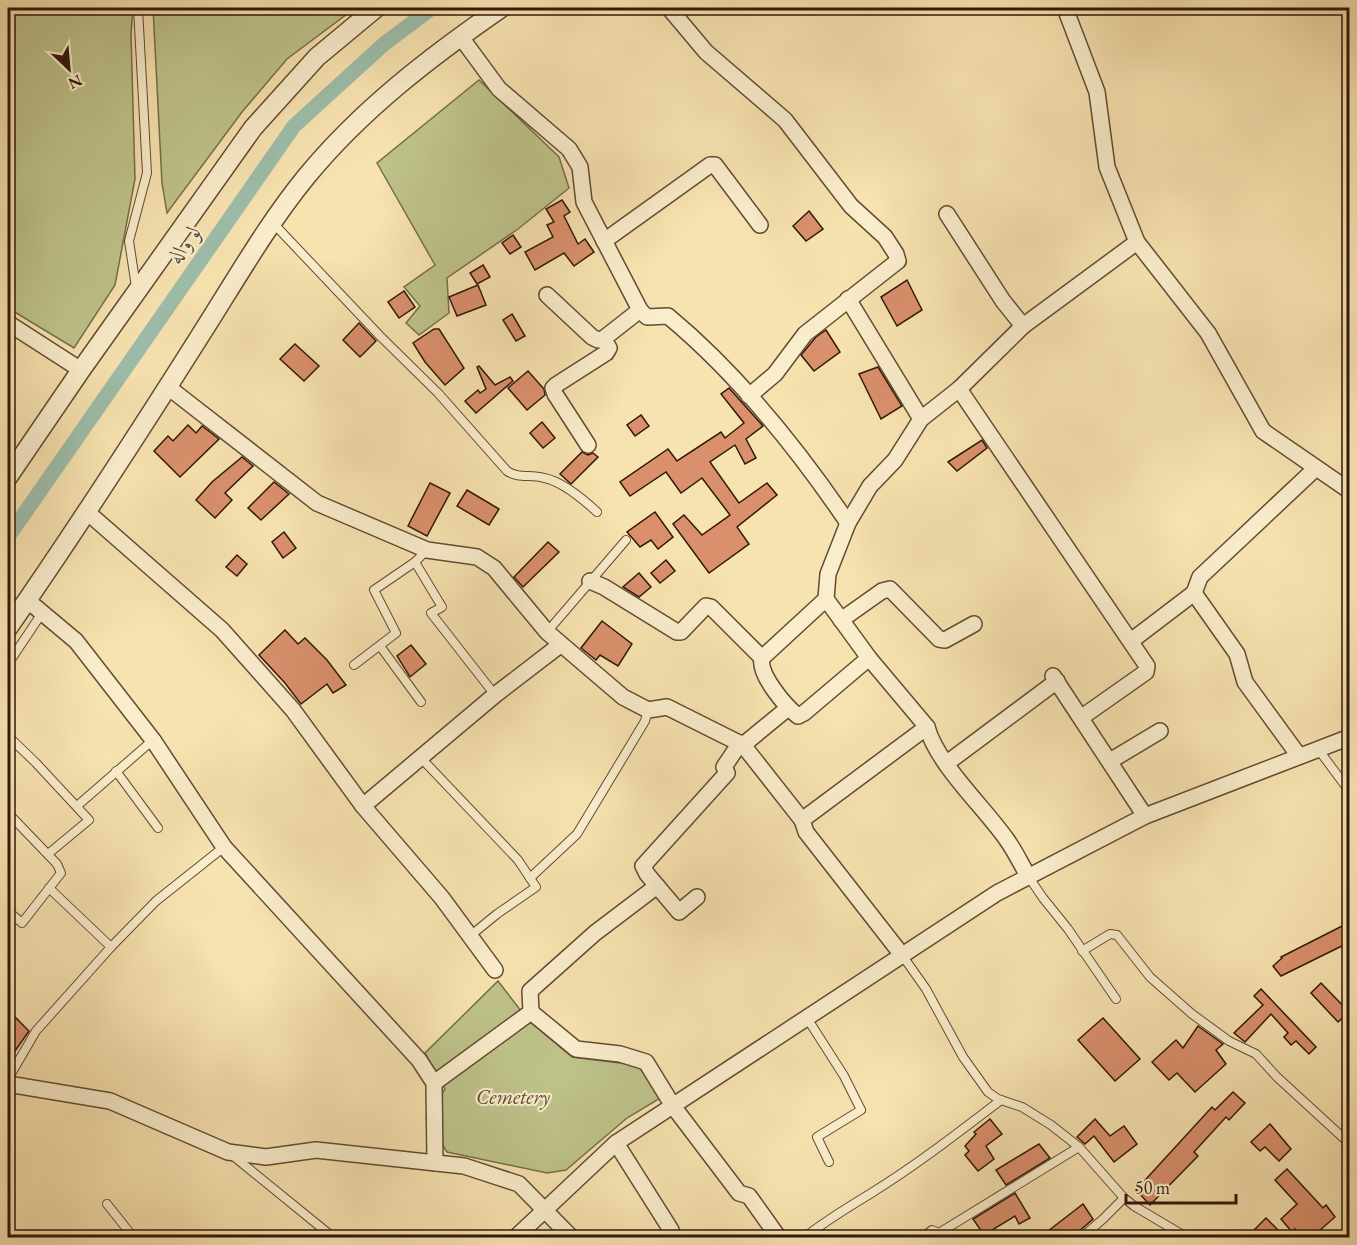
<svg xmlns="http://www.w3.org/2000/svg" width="1357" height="1245" font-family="'EB Garamond',Amiri,serif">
  <rect width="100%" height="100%" fill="#f7e3b0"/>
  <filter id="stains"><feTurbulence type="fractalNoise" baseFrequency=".00333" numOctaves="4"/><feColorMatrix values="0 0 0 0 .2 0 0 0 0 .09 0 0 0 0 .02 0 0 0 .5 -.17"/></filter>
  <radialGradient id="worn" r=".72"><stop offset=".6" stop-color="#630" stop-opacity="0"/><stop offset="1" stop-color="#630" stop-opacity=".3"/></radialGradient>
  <g fill="#bec38a" stroke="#776e4a" stroke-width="1.5">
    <polygon points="8,8 133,8 131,34 135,179 115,285 74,348 8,308"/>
    <polygon points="153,8 355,8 287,59 242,112 167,213 162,183"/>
    <polygon points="479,80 559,157 569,188 518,229 447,278 449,313 419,335 406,323 420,306 404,287 435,265 377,163"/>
    <polygon points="498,981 528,1020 572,1057 644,1066 662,1097 627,1118 566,1170 547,1173 447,1152 426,1118 445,1089 425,1053"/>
  </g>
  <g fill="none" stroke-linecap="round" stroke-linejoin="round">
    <polyline stroke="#9dbeab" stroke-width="15" points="8,537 294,126 384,44 432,8"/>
  </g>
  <g fill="#da906d" stroke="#301809" stroke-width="1.5">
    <polygon points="562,200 570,212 564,216 578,244 585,239 594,252 574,266 564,253 535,270 525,252 553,237 547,225 554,222 546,209"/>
    <polygon points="809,211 823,229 806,241 793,226"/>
    <polygon points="513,235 521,247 510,254 502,243"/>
    <polygon points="483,265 490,277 477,284 470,273"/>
    <polygon points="907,280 922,310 897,326 881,297"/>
    <polygon points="478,285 486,305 457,316 449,297"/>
    <polygon points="404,291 415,307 399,318 388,302"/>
    <polygon points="512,314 525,336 516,341 503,320"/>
    <polygon points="359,323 376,341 360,357 343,340"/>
    <polygon points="434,329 439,329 464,368 445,385 425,362 413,343"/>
    <polygon points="826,330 840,352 814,371 801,355 816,337"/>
    <polygon points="295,344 319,366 304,381 280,359"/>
    <polygon points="479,366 495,385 510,377 513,381 476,413 465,401 478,390 480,393 486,389 477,367"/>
    <polygon points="878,367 902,406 881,419 859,374"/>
    <polygon points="528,371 544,389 545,395 527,410 508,388"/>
    <polygon points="729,388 763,426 746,439 756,458 745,464 735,445 710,462 739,503 767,483 777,495 737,527 749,544 709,573 673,524 684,515 702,535 730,515 702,478 681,493 666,472 630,496 620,482 668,449 677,461 721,432 725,438 744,423 721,394"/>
    <polygon points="641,415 649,426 635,436 627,425"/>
    <polygon points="542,422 555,438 543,448 530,433"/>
    <polygon points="188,425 196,433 202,426 219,439 180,477 154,451 168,436 173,441"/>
    <polygon points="982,440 987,448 957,471 948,462"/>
    <polygon points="582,452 588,455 593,453 598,457 571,484 560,474"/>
    <polygon points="242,457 253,466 225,493 232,500 215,518 196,500 212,482"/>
    <polygon points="274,482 289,494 261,520 248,508"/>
    <polygon points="430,483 450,493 427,536 408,526"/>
    <polygon points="467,490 499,509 489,525 457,506"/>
    <polygon points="655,512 673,537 658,549 651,540 640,547 627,532"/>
    <polygon points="284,532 296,548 283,558 272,542"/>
    <polygon points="548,542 559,552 523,587 514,577"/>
    <polygon points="237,555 247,564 237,576 226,567"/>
    <polygon points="666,560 675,571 660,583 651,573"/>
    <polygon points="639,573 651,587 639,597 623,587"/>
    <polygon points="602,621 632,644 618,666 600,655 596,660 581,648"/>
    <polygon points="285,630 298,644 305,638 327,660 346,685 333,693 327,684 301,704 285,683 259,655"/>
    <polygon points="411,645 426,664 410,677 397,656"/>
    <polygon points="1350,922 1350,942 1281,976 1273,966 1282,958 1281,957"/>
    <polygon points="1321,983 1349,1012 1338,1022 1311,993"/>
    <polygon points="1261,989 1316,1047 1309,1054 1296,1041 1291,1045 1284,1037 1288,1033 1271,1014 1245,1042 1234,1033 1263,1005 1254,996"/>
    <polygon points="8,1010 29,1031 15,1051 8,1044"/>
    <polygon points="1103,1018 1140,1059 1115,1081 1078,1040"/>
    <polygon points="1198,1026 1223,1044 1216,1050 1226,1064 1195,1092 1177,1073 1169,1080 1152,1062 1176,1040 1183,1048"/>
    <polygon points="1233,1092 1245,1103 1229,1120 1226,1117 1194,1152 1198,1156 1150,1205 1136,1190 1212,1107 1215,1110"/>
    <polygon points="990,1119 1002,1134 986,1146 994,1159 978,1171 965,1155 969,1151 965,1146 976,1134 974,1132"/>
    <polygon points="1095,1119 1110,1136 1124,1126 1137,1144 1114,1162 1094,1136 1085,1144 1077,1137"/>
    <polygon points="1270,1124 1291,1149 1279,1161 1265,1147 1260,1151 1251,1142"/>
    <polygon points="1039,1144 1050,1158 1006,1185 996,1170"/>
    <polygon points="1287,1169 1323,1208 1326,1205 1335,1217 1311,1238 1302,1238 1295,1229 1292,1232 1281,1219 1297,1204 1275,1180"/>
    <polygon points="1015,1193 1030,1218 1019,1224 1015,1216 984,1235 973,1219"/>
    <polygon points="1083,1204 1093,1219 1077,1233 1075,1238 1039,1238"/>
    <polygon points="1266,1218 1280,1232 1274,1238 1246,1238"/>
  </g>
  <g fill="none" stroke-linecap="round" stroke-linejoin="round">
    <g stroke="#624b33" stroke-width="10">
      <g id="service">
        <path d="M 273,223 L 380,336 L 438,393 L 507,471 C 519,479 530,474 544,478 C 561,481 584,500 597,512"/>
        <polyline points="136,287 129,241 147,173 138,8"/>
        <polyline points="415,562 442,607 431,613 495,695"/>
        <polyline points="547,632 626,540"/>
        <polyline points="380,646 421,702"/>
        <polyline points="8,664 42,613"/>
        <polyline points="354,665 396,633 374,590 415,562 427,550"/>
        <polyline points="8,736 36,763 89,820 48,854"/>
        <polyline points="1318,749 1350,792"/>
        <polyline points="421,758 518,860 536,887 497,914 470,936"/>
        <polyline points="116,771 158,828"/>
        <polyline points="77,806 153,740"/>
        <polyline points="8,813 57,864 61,873 22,923 8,911"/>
        <polyline points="1028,876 1043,898 1068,929 1116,999"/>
        <polyline points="530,878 577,834 645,721 648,710"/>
        <polyline points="49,888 111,947"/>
        <polyline points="1082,951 1110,934 1117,935 1150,977 1192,1014 1229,1041 1256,1054 1277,1077 1350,1144"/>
        <polyline points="902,955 926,989 963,1057 988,1092 998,1099 1022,1107 1051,1125 1079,1147 1124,1198 1134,1206 1188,1238"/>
        <polyline points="807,1018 844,1076 861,1110 817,1137 829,1162"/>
        <polyline points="8,1079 36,1031 111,947 156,901 224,847"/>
        <polyline points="232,1155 334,1238"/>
        <polyline points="107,1204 134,1238"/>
        <path d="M 804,1238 C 826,1220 849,1207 873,1192 C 918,1164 959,1132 1001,1100"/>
        <polyline points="922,1238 932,1230 939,1233 1079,1147"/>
        <polyline points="1081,1238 1103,1219 1124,1198"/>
      </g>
    </g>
    <g stroke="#624b33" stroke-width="18">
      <g id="minor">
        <polyline points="669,8 706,52 785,120 851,206 885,237 896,254 898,261 805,334 775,374 749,396"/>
        <polyline points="1065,8 1097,92 1107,167 1137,242 1208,333 1263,431 1350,491"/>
        <path d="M 460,36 L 499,89 L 569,149 L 580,167 L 584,202 L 640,310 L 647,317 L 668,316 C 738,374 797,448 848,523"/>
        <path d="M 947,214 L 1003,301 L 1023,326 L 959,389 L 921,419 L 895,460 L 870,486 L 848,523 L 828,574 L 826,599 L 869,658 L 927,727 C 937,764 984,807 1007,840 C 1015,851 1021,864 1028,876"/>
        <polyline points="604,241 710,165 715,165 760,225"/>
        <polyline points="547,295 592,337 598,340 603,339 640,310"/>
        <polyline points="848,299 921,419"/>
        <polyline points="8,323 81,370"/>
        <polyline points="1023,326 1137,242"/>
        <polyline points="168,387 317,503 427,550 477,557 494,568 547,632 623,697 648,710 667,707 743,745 802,820 806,832 902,955"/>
        <polyline points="959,389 1147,666 1146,672 1082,717"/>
        <polyline points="588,445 555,394 553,388 556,385 606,353 609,348 603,339"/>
        <polyline points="86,511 222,630 293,710 363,806 442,898 495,970"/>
        <polyline points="590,581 604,587 677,632 681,632 706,606 711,607 762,658"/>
        <polyline points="1194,593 1237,654 1245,682 1299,756"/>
        <path d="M 826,599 L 762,658 C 758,674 785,706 798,716 L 804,713 L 869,658"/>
        <polyline points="27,600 76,641 153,740 224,847 419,1060 434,1083 435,1163"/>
        <polyline points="841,620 882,591 890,589 939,639 945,640 974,624"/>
        <polyline points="1131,641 1194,593 1200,577 1316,468"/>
        <polyline points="1053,676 1145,816"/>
        <polyline points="743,745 788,708"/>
        <polyline points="1110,761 1160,731"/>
        <polyline points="947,763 1057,681"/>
        <polyline points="363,806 495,695 560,645"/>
        <polyline points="802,820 927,727"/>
        <polyline points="697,897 679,912 647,874 643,866 727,773 724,767 740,743"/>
        <polyline points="531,1012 576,1049 620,1054 646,1062 673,1106 739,1193 749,1196 779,1238"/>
        <polyline points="434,1083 531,1012 530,991 595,933 657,886"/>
        <polyline points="8,1084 110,1101 228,1152 266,1157 316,1150 464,1166 519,1184 572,1238"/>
        <polyline points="616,1143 671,1230"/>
        <polyline points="515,1238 616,1143 997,893 1145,816 1350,737"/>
      </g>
    </g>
    <g stroke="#624b33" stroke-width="21">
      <g id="tertiary">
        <polyline points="8,477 81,370 253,128 317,57 376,8"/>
        <path d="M 8,628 C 74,533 138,434 200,336 C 234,283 266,226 306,177 C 361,110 430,57 501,8"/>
      </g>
    </g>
    <use href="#service" stroke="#faedcc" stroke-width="8"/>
    <use href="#minor" stroke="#faedcc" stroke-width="15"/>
    <use href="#tertiary" stroke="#faedcc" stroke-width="18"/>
  </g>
  <g text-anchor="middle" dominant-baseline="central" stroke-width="4.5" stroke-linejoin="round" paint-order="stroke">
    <g font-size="21" font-style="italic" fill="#5b4b30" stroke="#faedcc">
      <text x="513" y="1096">Cemetery</text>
    </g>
    <g font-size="22" font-style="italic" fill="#565242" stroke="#faedcc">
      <text transform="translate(184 244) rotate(-55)">لو واله</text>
    </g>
  </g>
  <rect width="1357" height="1245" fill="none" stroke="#f7e3b0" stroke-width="30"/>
  <rect x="9" y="9" width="1339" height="1227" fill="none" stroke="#301809" stroke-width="3"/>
  <rect x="15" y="15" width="1327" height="1215" fill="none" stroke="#301809" stroke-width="1.5"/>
  <g transform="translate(69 69) rotate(154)" stroke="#faedcc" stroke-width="4.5" paint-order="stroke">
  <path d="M0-4.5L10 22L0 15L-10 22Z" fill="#301809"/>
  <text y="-9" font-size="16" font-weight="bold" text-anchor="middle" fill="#301809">N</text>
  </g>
  <path d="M1126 1194v9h110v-9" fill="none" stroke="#301809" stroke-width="3"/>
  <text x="1135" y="1194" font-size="18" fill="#301809" stroke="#faedcc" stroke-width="4.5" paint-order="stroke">50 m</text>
  <rect width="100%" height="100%" filter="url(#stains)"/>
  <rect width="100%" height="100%" fill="url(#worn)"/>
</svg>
